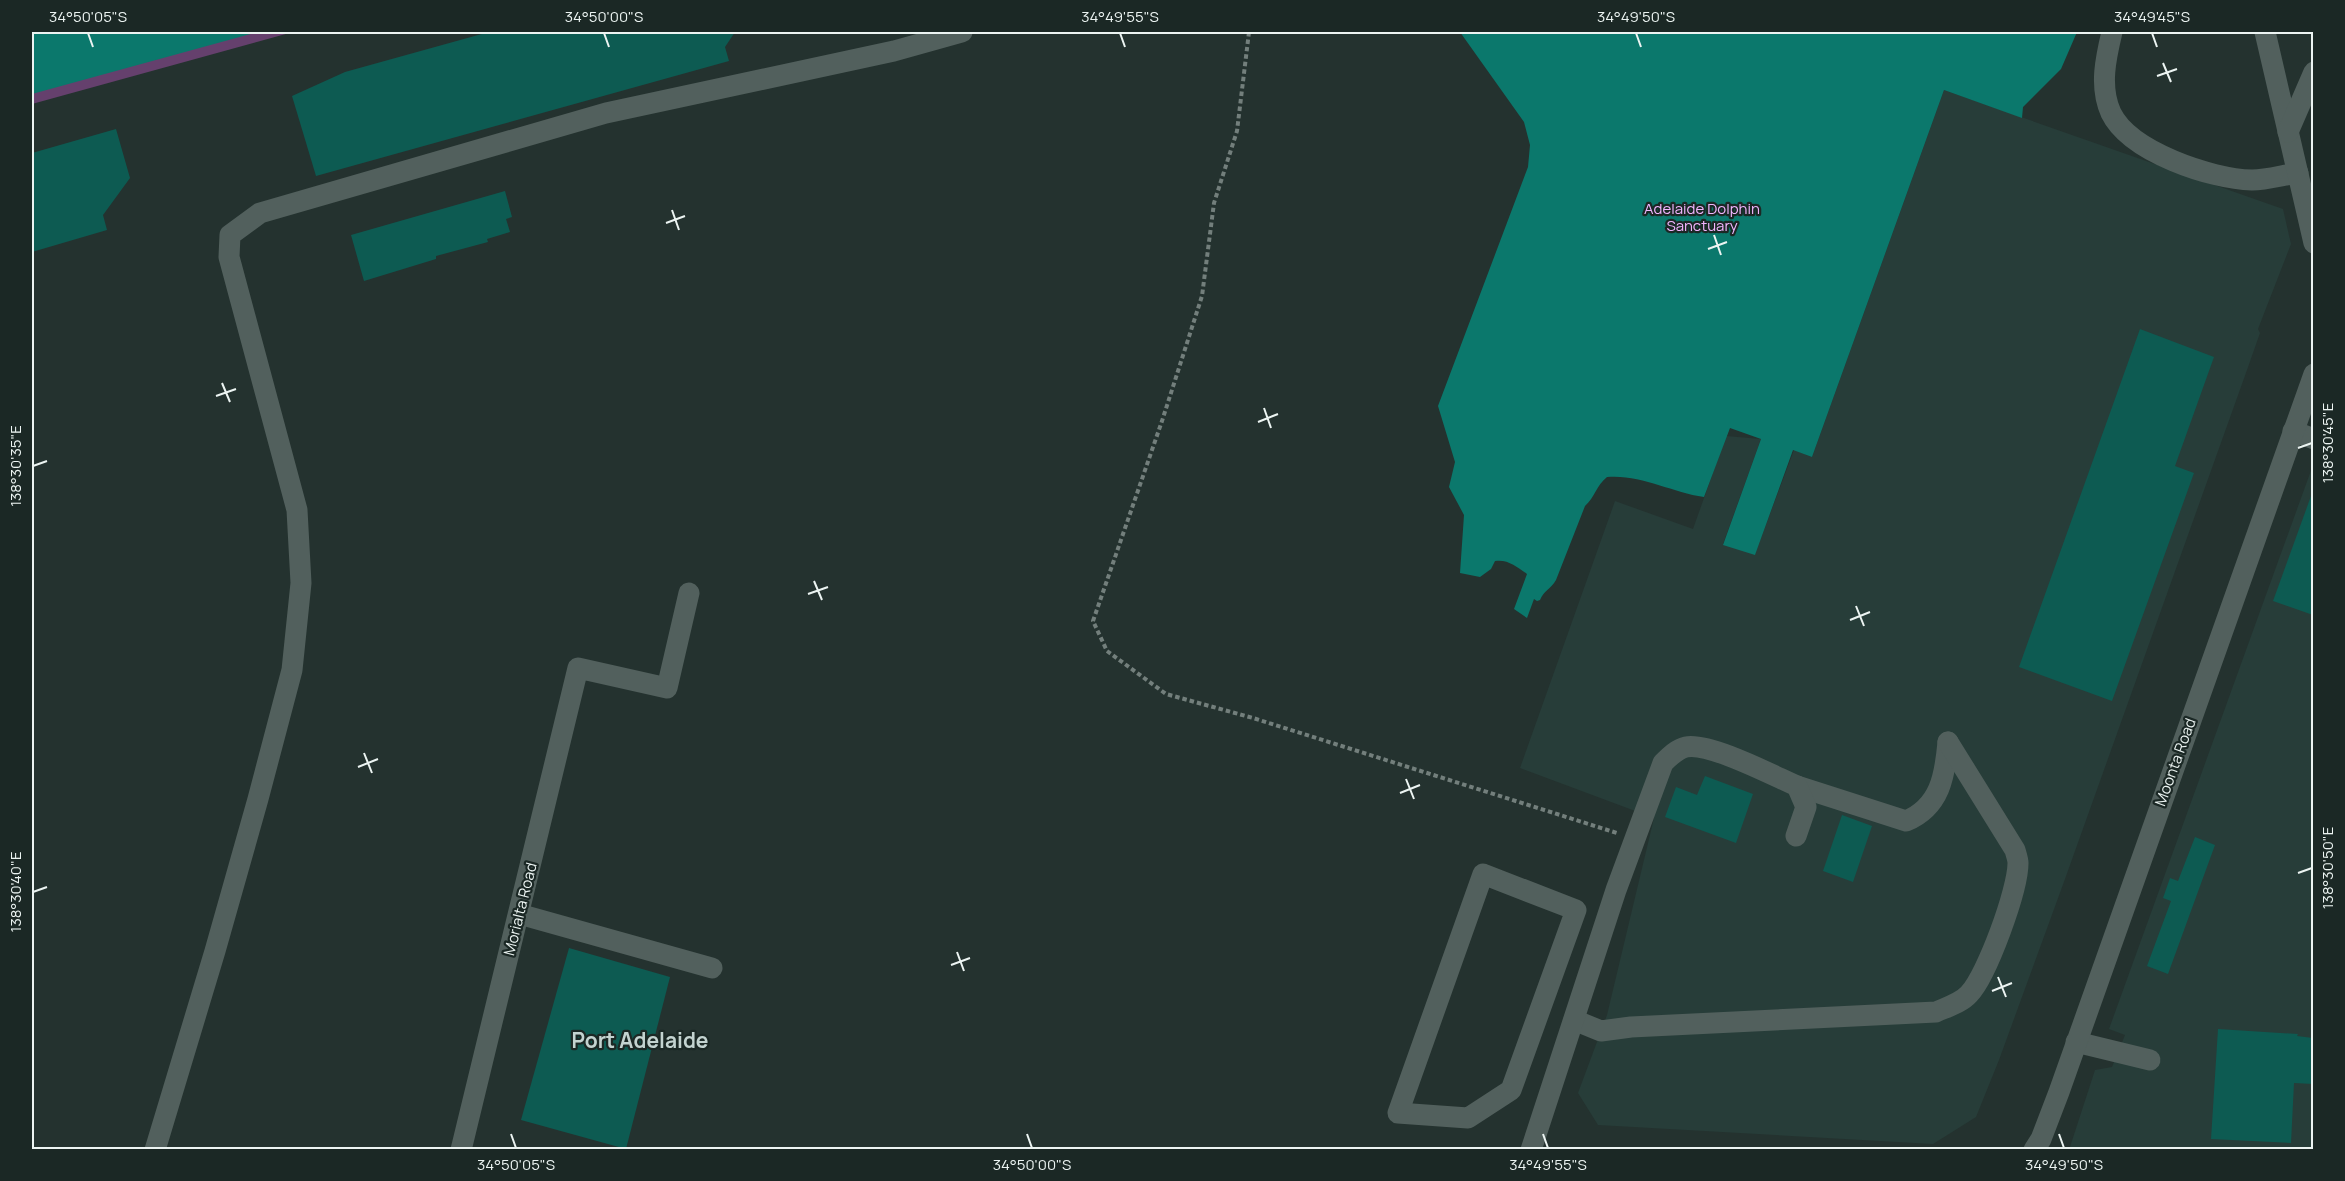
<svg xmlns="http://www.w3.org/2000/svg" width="2345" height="1181" font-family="Manrope,sans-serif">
  <rect width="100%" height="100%" fill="#24322f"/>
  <g fill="#273d39">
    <polygon points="1944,90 2283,209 2291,244 2258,329 2260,333 2247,370 2065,879 1999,1060 1976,1117 1933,1144 1598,1125 1578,1093 1607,1015 1654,818 1520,768 1615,501 1693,529 1726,436 1761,439 1723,544 1755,554 1794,450 1812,457"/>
    <polygon points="2313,465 2313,1149 2069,1150 2095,1070 2112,1067 2125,1035 2109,1029"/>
  </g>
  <polygon fill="#65406d" points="32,32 293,32 32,104"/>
  <g fill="#0b786c">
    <polygon points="32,32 258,32 32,94"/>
    <path d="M 1460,32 L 2077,32 L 2061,69 L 2023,107 L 2022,118 L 1944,90 L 1812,457 L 1793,450 L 1755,555 L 1723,545 L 1761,439 L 1730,428 L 1704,497 C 1671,492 1640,474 1607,477 C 1596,486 1595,497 1585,506 L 1556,580 C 1551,589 1544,590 1540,600 L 1537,601 L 1534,599 L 1527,618 L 1514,609 L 1527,574 C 1517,567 1508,559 1495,561 L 1491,569 L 1480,577 L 1460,573 L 1464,515 L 1449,487 L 1455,462 L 1438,406 L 1528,167 L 1530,145 L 1524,122 Z"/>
  </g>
  <g fill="#0d5b52">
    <polygon points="489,32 735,32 725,47 729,61 316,176 292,96 345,72"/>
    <polygon points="116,129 130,178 103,215 107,230 32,252 32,153"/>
    <polygon points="505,191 512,217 506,219 510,232 487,239 488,242 436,256 436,259 364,281 351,235"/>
    <polygon points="2140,329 2214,357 2175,466 2194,473 2112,701 2019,667"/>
    <polygon points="2311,496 2313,496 2313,615 2273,601"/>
    <polygon points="1705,776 1753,794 1736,843 1665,817 1676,787 1697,795"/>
    <polygon points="1842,815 1872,826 1853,882 1823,871"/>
    <polygon points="2195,837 2215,845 2168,974 2147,966 2171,901 2163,898 2170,878 2178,881"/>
    <polygon points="569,948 670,977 626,1149 521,1120"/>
    <polygon points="2218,1029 2298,1034 2297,1036 2313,1038 2313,1084 2294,1083 2291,1143 2211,1139"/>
  </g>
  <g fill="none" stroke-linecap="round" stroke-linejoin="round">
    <polyline stroke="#737f7c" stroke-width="4" stroke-dasharray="4.5 3" stroke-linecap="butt" points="1249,32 1237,131 1214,203 1202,296 1162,421 1093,621 1107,651 1166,694 1253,718 1617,833"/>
    <g stroke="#52605d" stroke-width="21">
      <path d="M 2112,32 C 2106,57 2099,87 2111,113 C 2130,152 2211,179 2252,180 C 2267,180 2283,175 2298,173"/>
      <polyline points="2265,32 2314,243"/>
      <polyline points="2288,132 2314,72"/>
      <polyline points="2293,431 2314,439"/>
      <path d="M 1797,786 L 1906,821 C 1940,807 1945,776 1948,742"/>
      <polygon points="1483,874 1576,910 1511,1090 1468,1118 1398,1113"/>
      <polyline points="519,914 712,968"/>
      <path d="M 1574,1020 L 1601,1031 L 1631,1027 L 1936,1012 C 1947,1007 1961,1003 1969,994 C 1987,975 2018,890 2018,863 C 2018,859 2016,854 2015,850 L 1948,742"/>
      <polyline points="2076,1042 2150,1060"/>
      <polyline points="155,1150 215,951 258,799 292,670 301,583 297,510 229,257 230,235 260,213 606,113 894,51 962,32"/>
      <polyline points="461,1150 578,668 667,688 689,593"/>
      <path d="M 1531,1150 L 1616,890 L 1663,763 C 1670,756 1677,749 1686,747 C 1709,742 1774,776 1797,786 L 1806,807 L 1796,836"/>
      <polyline points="2034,1150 2041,1139 2059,1092 2314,374"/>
    </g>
  </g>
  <path fill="none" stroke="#ecf4f2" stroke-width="2" d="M 88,33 L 93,47M 604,33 L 609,47M 1120,33 L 1125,47M 1636,33 L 1641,47M 2152,33 L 2157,47M 2163,63 L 2171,82M 2157,76 L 2177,69M 672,210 L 679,230M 666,223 L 685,216M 1714,235 L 1721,255M 1708,249 L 1727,242M 222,383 L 230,402M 216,396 L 236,389M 1264,408 L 1271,428M 1258,422 L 1278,414M 2298,448 L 2312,443M 33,466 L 47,461M 814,581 L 822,600M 808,594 L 828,587M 1856,606 L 1864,626M 1850,620 L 1870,612M 364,753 L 372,773M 358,767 L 378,759M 1406,779 L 1414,799M 1400,793 L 1420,785M 2298,873 L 2312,868M 33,892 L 47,887M 957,952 L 964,971M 951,965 L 970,958M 1998,977 L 2006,997M 1992,991 L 2012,983M 511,1134 L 516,1148M 1027,1134 L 1032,1148M 1543,1134 L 1548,1148M 2059,1134 L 2064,1148"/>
  <g text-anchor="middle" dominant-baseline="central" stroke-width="4.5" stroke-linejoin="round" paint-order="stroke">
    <g font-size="15" fill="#f2b5ff" stroke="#1b2825">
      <text x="1702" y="208">Adelaide Dolphin<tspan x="1702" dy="17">Sanctuary</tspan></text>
    </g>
    <g font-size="15" fill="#ecf4f2" stroke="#1b2825">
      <text transform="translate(2175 762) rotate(-70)">Moonta Road</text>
      <text transform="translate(520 909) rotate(-76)">Morialta Road</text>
    </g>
    <g font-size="21" font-weight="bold" fill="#c3d3d0" stroke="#1b2825">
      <text x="640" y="1040">Port Adelaide</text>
    </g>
  </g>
  <rect width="2345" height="1181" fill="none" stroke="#1b2825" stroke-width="66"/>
  <rect x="33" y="33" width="2279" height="1115" fill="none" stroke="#ecf4f2" stroke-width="2"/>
  <g font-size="15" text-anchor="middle" fill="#ecf4f2">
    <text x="88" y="22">34°50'05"S</text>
    <text x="604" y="22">34°50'00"S</text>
    <text x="1120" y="22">34°49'55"S</text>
    <text x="1636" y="22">34°49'50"S</text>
    <text x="2152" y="22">34°49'45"S</text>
    <text transform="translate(2328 443) rotate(-90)" y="5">138°30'45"E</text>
    <text transform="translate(16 466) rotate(-90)" y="5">138°30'35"E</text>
    <text transform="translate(2328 868) rotate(-90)" y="5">138°30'50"E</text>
    <text transform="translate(16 892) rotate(-90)" y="5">138°30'40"E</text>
    <text x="516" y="1170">34°50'05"S</text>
    <text x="1032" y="1170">34°50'00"S</text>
    <text x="1548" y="1170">34°49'55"S</text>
    <text x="2064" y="1170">34°49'50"S</text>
  </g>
</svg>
